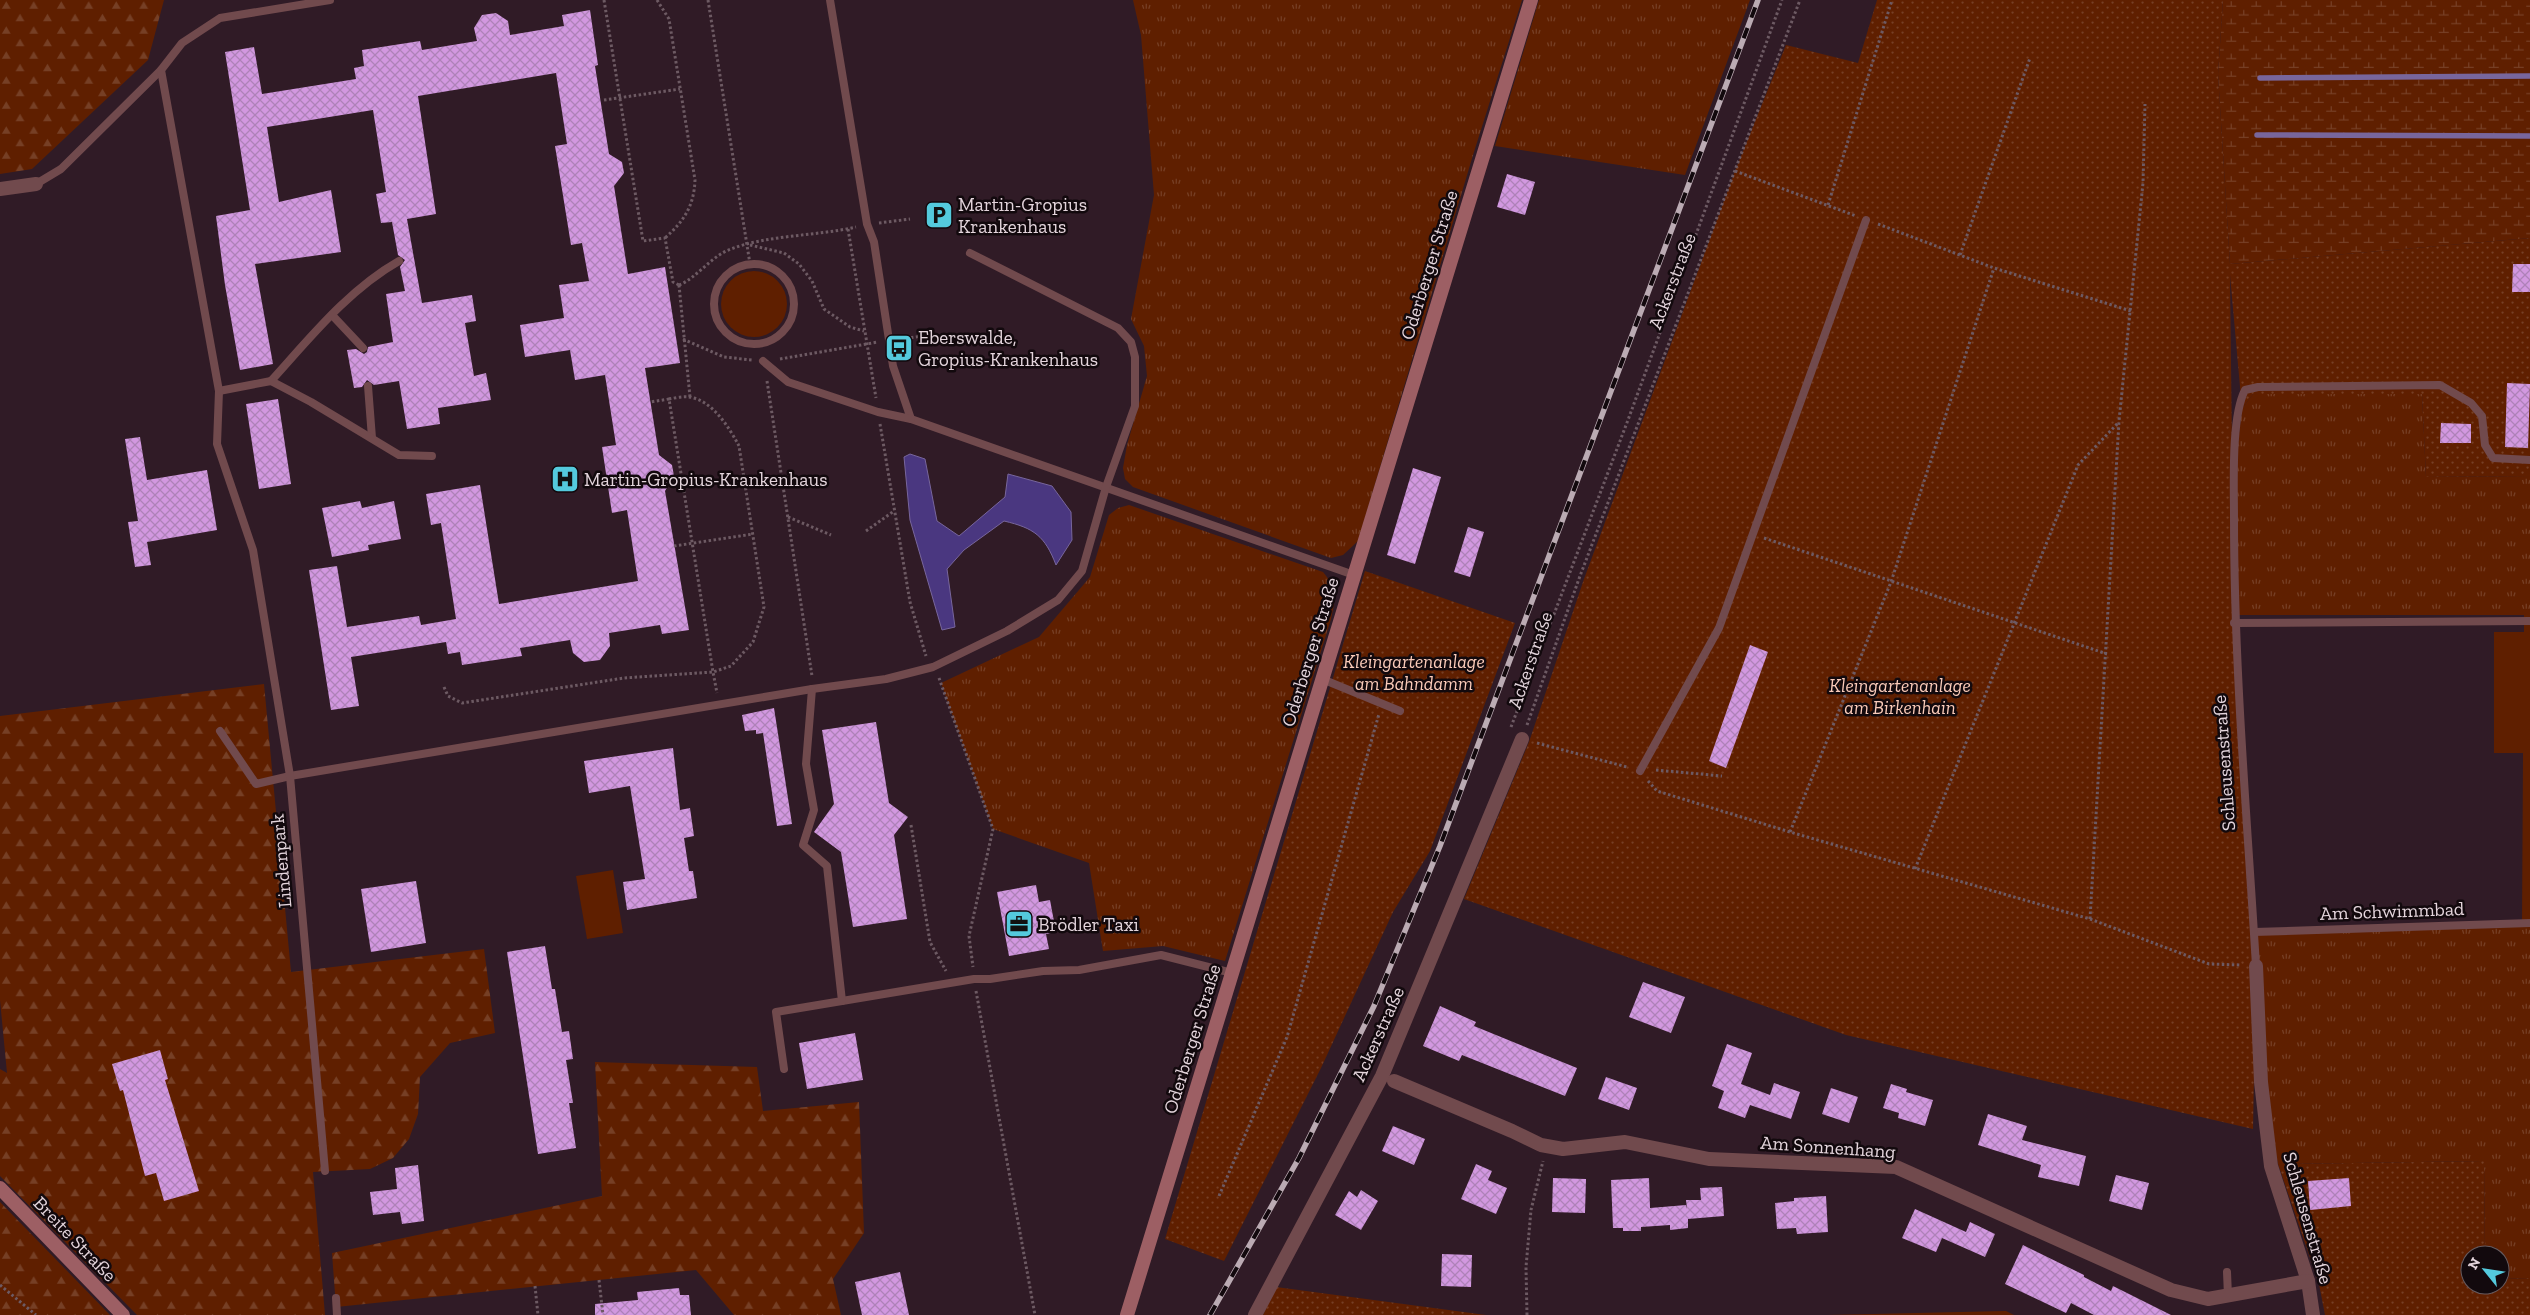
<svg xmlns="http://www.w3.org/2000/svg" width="2530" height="1315" font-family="'Zilla Slab',serif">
  <defs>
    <pattern id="grass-tufts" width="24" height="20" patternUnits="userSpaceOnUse" patternTransform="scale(1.25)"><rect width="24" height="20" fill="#5f1f00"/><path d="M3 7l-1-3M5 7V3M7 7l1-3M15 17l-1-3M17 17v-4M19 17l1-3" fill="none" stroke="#763f25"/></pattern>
    <pattern id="forest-firs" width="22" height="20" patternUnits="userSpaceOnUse" patternTransform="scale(1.25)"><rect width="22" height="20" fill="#5f1f00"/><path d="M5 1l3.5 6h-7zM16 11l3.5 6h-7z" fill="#763f25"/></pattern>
    <pattern id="wetland-marsh" width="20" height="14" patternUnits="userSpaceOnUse" patternTransform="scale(1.25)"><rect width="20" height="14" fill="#5f1f00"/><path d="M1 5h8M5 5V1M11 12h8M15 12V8" fill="none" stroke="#763f25"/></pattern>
    <pattern id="garden-dots" width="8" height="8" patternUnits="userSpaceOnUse" patternTransform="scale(1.25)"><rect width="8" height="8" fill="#5f1f00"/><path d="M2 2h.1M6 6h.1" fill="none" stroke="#763f25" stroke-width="1.8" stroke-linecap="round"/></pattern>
    <pattern id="building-cross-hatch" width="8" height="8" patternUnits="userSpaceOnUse" patternTransform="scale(1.25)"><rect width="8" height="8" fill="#d298e0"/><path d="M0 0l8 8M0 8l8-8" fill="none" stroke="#ae82b8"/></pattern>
  </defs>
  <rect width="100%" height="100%" fill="#301b26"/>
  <g fill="url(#grass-tufts)">
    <polygon points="1133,0 1522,0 1473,155 1358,541 1343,555 1331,558 1133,487 1125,479 1123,468 1127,445 1147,376 1144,346 1131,319 1154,195 1141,35"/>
    <polygon points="1539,0 1750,0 1685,175 1495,146"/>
    <polygon points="2253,394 2422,394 2426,477 2530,476 2530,615 2234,615 2234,476 2242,409"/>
    <path d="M 1129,505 L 1323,572 C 1338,590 1336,596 1331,619 L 1225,961 L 1163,946 L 1103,951 L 1089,863 L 993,829 L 941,683 L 1039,637 L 1090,577 L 1109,515 L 1118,508 Z"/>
    <polygon points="2530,925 2530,1278 2500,1279 2500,1255 2485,1255 2484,1161 2278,1164 2261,1082 2254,932"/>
    <polygon points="2006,1311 2014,1315 1827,1315"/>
  </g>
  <g fill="url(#forest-firs)">
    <polygon points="0,0 164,0 148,60 32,169 0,174"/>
    <polygon points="264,684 291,972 484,949 495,1033 450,1043 420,1077 418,1114 409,1139 393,1158 370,1169 313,1172 325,1315 137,1315 0,1176 0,1069 7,1073 0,1000 0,716"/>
    <polygon points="595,1062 757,1067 763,1111 859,1102 864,1233 833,1279 841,1315 734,1315 696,1270 336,1307 332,1253 602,1196"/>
    <polygon points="0,1202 110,1315 0,1315"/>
  </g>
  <polygon fill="url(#wetland-marsh)" points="2223,0 2530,0 2530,238 2230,264 2218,74"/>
  <g fill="#5f1f00">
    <circle cx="754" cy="304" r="33"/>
    <polygon points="2524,615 2530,615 2530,923 2522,923 2523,753 2494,753 2494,632 2524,632"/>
    <polygon points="613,870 623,933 587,939 576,876"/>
  </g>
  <g fill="url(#garden-dots)">
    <polygon points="1877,0 2223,0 2218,74 2230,264 2530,238 2530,476 2426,477 2422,394 2253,394 2242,409 2230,275 2234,623 2256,966 2253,1129 1846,1035 1464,899 1529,742 1584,579 1735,171 1786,45 1858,63"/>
    <polygon points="1365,571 1515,623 1430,851 1393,912 1321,1068 1224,1261 1165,1239"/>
    <polygon points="2484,1161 2485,1255 2470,1255 2470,1285 2500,1285 2500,1279 2530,1278 2530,1315 2325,1315 2319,1284 2278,1164"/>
    <polygon points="1276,1287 1486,1315 1263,1315"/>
  </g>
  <path fill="#4a3780" stroke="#78669c" d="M 910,454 L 925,459 L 937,521 L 959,536 L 1005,497 L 1008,474 L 1052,486 L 1071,512 L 1072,540 L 1056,565 C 1045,536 1034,528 1004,521 L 964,550 L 947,569 L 955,627 L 942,630 L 910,520 L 904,457 Z"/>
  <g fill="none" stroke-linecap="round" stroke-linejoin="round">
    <g stroke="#78669c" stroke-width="5.5">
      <polyline points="2260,78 2530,76"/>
      <polyline points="2257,135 2530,136"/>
    </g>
  </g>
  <g fill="url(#building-cross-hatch)">
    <polygon points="590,10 598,65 595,66 609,154 622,162 624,173 614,186 628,274 665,267 680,363 645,368 659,455 672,465 674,476 665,491 689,630 662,634 660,625 609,633 610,646 600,660 584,662 573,653 570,640 520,648 522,656 462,665 460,652 448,654 446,642 351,657 359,706 331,710 309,570 337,566 347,627 419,616 421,625 456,619 441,523 431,525 426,494 480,485 499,604 638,581 627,510 612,513 602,447 616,445 605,375 575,380 570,350 525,357 520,325 564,318 559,285 589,281 582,243 571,245 555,146 567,144 556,73 418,96 436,214 407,219 422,303 472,295 476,321 465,323 474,376 486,373 491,400 438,408 440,424 407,429 399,381 374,385 367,380 362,387 354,388 347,350 356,349 364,354 367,352 368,347 393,342 386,294 405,291 400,267 405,260 398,255 392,222 381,223 376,194 386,192 373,110 267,127 279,202 331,190 341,252 255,264 273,364 240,370 225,285 216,216 250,210 225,52 254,47 262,94 356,79 354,68 364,66 362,50 420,41 422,50 477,41 474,28 482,15 496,13 508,21 510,35 564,26 562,15"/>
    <polygon points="1507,174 1535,182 1525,215 1497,207"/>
    <polygon points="2513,264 2530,264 2530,292 2512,292"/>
    <polygon points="2507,383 2530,384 2528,448 2505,447"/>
    <polygon points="278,399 291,484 259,489 246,404"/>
    <polygon points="2441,423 2471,424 2471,443 2440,443"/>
    <polygon points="140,437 147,480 207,470 217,530 147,542 151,565 135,567 128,522 138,521 125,439"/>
    <polygon points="1413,468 1441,477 1415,564 1387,555"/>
    <polygon points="360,501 362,508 394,501 401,539 368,545 369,550 332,557 322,508"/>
    <polygon points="1468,527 1484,532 1470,577 1454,572"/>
    <polygon points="1750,645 1768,652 1726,768 1709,761"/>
    <polygon points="774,708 792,824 777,826 763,733 756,734 756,730 745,731 742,715"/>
    <polygon points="876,722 889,803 908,817 894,835 907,919 853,927 841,852 814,832 834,804 822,730"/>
    <polygon points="673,748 680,810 690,808 694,836 684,838 689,871 693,871 697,898 627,910 623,882 645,879 630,786 589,793 584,761"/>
    <polygon points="416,881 426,943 371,952 361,889"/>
    <polygon points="1036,885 1039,902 1050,900 1056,932 1046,934 1049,949 1009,956 997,892"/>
    <polygon points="545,946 552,989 555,989 562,1032 569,1031 573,1059 566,1060 573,1103 569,1103 576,1148 538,1154 507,952"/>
    <polygon points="1643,982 1685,997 1671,1033 1629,1017"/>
    <polygon points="1440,1006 1476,1022 1474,1026 1577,1068 1565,1096 1462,1055 1459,1061 1423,1046"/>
    <polygon points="855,1033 863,1080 807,1089 799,1043"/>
    <polygon points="1727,1044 1752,1053 1741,1084 1770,1095 1774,1083 1800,1092 1791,1119 1750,1105 1745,1118 1718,1108 1724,1091 1712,1086"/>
    <polygon points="160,1050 168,1079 165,1080 199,1191 164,1201 156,1173 145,1176 123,1090 120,1091 112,1064"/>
    <polygon points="1606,1077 1637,1088 1629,1110 1598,1099"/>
    <polygon points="1891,1084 1907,1089 1906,1092 1933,1100 1925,1126 1898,1118 1899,1113 1883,1108"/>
    <polygon points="1831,1088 1858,1097 1849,1123 1822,1114"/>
    <polygon points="1988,1114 2027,1126 2022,1140 2086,1156 2079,1186 2038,1177 2041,1165 1978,1145"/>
    <polygon points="1393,1126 1425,1139 1414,1165 1382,1151"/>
    <polygon points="1476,1164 1492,1171 1488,1180 1507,1188 1496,1214 1461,1199"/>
    <polygon points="418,1165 424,1221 402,1224 400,1212 373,1215 370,1192 397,1189 395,1168"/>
    <polygon points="2116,1175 2149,1183 2142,1210 2109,1201"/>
    <polygon points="1553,1178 1586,1179 1585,1213 1552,1212"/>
    <polygon points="1649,1178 1650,1208 1686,1205 1687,1209 1686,1200 1701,1200 1700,1188 1722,1187 1724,1216 1688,1219 1688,1228 1670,1230 1670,1225 1641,1227 1641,1231 1623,1231 1623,1228 1613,1228 1611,1180"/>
    <polygon points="2349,1178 2351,1206 2310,1210 2308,1181"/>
    <polygon points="1361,1190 1378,1201 1361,1230 1335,1215 1349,1191 1357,1197"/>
    <polygon points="1826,1196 1828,1232 1797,1234 1796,1228 1777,1229 1775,1203 1794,1201 1794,1198"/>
    <polygon points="1915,1209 1966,1232 1970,1222 1995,1234 1985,1257 1942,1238 1936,1252 1902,1238"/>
    <polygon points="2023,1245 2084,1275 2084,1277 2111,1291 2113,1286 2171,1315 2094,1315 2071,1303 2066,1313 2005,1284"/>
    <polygon points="1442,1254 1472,1255 1471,1287 1441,1286"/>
    <polygon points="900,1272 909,1315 862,1315 855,1282"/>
    <polygon points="679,1288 680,1295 689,1295 691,1315 595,1315 595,1304 638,1300 637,1292"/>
  </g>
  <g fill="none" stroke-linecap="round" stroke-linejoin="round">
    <g stroke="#6d5a63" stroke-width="3" stroke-dasharray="2.5 2.5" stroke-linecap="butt">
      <polyline points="604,0 643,241 665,238 673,282 679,285"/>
      <path d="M 657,0 L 669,19 L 695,180 C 694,206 684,221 665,238"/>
      <polyline points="708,0 750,264"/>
      <polyline points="604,100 680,89"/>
      <polyline points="1735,171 1856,216"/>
      <polyline points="1828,205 1892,0"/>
      <polyline points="879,223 910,219"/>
      <polyline points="1878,224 1994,268 2131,311"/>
      <polyline points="848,229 876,398"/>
      <polyline points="750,245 784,253 799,264 812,281 824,309 850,327 864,331"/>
      <polyline points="1960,255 2030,58"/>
      <path d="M 679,285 C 697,278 711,256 731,249 C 767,235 817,236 856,227"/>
      <polyline points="679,285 690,397"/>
      <polyline points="683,339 724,357 752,360"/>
      <polyline points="901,339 923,336"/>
      <polyline points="780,359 878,342"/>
      <polyline points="767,381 812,676"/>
      <path d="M 669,399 C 675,398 683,396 689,397 C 712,400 729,427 739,446 L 764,607 L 753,642 L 731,666 L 713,672 L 717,693"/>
      <polyline points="880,424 910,602 926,656"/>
      <polyline points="788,517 831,535"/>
      <polyline points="866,531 894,511"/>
      <polyline points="1764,538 2107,654"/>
      <polyline points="674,546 753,534"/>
      <polyline points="939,678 993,829 969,936 973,967"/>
      <polyline points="444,687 448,696 462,703 624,678 713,672 669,399 650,402"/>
      <polyline points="1527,725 1580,576 1800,0"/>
      <polyline points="1511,727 1628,420 1782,0"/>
      <polyline points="1537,743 1627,767"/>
      <polyline points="1656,770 1722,776"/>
      <polyline points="1648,781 1657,791 1790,832 2090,919 2209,964 2241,965"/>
      <polyline points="911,825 930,942 946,971"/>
      <polyline points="1790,832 1891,582 1994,268"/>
      <polyline points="1915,869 2078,465 2119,422"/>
      <polyline points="2090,919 2119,421 2143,183 2145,104"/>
      <polyline points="976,991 1035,1315"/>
      <polyline points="1219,1196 1287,1037 1379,714"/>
      <polyline points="599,1280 603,1315"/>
      <polyline points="0,1285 36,1315"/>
      <polyline points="535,1286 538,1315"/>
      <polyline points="1527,1315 1526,1267 1531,1210 1543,1161"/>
    </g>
    <g stroke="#714a4d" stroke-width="8">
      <polyline points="830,0 867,224 874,242 893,366 911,419 1354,575"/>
      <polyline points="36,184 61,169 161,70"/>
      <circle cx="754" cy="304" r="40"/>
      <polyline points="332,315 363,348"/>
      <polyline points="763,361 788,382 878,412 911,419"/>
      <path d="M 271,381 C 310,338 348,290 399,261"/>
      <polyline points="368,386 372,438"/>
      <polyline points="219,391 271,381 311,402 399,455 432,456"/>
      <polyline points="2234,623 2530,621"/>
      <polyline points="1322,679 1400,711"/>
      <polyline points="220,731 256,784 290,776 812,689 886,679 933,667 1007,631 1058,600 1082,571 1106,487 1135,406 1135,357 1131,342 1118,328 970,253"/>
      <polyline points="1640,771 1719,628 1866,220"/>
      <polyline points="2254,932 2530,923"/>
      <path d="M 2256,966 C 2247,816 2234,667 2234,517 C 2234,485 2231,417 2245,390 L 2258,387 L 2440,385 L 2471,403 L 2482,416 L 2485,445 L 2493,458 L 2530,460"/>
      <polyline points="842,1001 974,979 990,979 1043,971 1079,970 1161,955 1232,973"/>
      <polyline points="784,1069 776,1012 842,1001 827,866 803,845 814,810 806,764 812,689"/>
      <polyline points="325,1171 290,776 253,550 217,444 219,391 161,70 182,43 220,18 330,0"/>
      <polyline points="2227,1272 2228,1296"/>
      <polyline points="336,1298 337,1315"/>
    </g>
    <g stroke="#714a4d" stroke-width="14">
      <polyline points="0,189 36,184"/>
      <polyline points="2256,966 2261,1082 2271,1166 2308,1281 2313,1315"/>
      <polyline points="1394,1081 1512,1131 1541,1145 1563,1149 1625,1142 1709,1159 1896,1167 2171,1290 2208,1299 2308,1281"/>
      <polyline points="1255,1315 1382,1076 1522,739"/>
    </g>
    <g stroke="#9d5f64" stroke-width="14">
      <polyline points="0,1188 123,1315"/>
      <polyline points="1127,1315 1531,0"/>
    </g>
    <g stroke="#bbabb3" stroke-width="5.5">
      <polyline id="rail" points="1210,1315 1299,1158 1374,1006 1440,846 1758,0"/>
    </g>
    <use href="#rail" stroke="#12090d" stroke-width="4" stroke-dasharray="11" stroke-linecap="butt"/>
  </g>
  <defs>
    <g id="parking-square" transform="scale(1.4375)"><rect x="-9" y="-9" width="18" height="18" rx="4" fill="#54cadd" stroke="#12090d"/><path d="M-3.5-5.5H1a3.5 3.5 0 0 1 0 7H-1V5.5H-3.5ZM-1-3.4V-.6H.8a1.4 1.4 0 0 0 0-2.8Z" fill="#111"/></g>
    <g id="bus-square" transform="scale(1.4375)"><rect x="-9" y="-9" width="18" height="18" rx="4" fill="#54cadd" stroke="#12090d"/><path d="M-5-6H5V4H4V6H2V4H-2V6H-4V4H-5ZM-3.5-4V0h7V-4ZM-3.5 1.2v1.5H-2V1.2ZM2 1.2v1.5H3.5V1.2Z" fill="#111"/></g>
    <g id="hospital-square" transform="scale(1.4375)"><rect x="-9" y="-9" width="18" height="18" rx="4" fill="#54cadd" stroke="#12090d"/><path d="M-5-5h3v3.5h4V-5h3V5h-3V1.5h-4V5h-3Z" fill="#111"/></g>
    <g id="office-square" transform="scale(1.4375)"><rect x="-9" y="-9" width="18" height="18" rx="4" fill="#54cadd" stroke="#12090d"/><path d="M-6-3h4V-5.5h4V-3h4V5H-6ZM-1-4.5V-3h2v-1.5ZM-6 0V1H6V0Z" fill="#111"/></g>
  </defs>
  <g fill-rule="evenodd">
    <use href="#parking-square" x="939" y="215"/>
    <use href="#bus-square" x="899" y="348"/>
    <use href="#hospital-square" x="565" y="479"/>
    <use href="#office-square" x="1019" y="924"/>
  </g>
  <g text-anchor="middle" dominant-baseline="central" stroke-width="5" stroke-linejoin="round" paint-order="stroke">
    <g font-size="19" fill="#e4d5dc" stroke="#12090d" text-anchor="start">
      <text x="958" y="204">Martin-Gropius<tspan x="958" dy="22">Krankenhaus</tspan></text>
      <text x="918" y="337">Eberswalde,<tspan x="918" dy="22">Gropius-Krankenhaus</tspan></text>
      <text x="584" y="479">Martin-Gropius-Krankenhaus</text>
      <text x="1038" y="924">Brödler Taxi</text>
    </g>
    <g font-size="19" fill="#e4d5dc" stroke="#12090d">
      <text transform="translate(1429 265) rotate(-73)">Oderberger Straße</text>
      <text transform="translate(1672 281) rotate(-69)">Ackerstraße</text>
      <text transform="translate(1310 652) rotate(-73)">Oderberger Straße</text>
      <text transform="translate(1530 660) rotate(-71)">Ackerstraße</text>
      <text transform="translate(2224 763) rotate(-94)">Schleusenstraße</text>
      <text transform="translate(281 861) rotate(-95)">Lindenpark</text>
      <text transform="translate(2392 911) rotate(-2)">Am Schwimmbad</text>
      <text transform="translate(1378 1034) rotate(-66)">Ackerstraße</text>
      <text transform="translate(1192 1039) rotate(-73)">Oderberger Straße</text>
      <text transform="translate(1828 1147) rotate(4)">Am Sonnenhang</text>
      <text transform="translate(2308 1218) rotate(74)">Schleusenstraße</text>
      <text transform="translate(75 1239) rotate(46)">Breite Straße</text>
    </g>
    <g font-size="19" font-style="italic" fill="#fbcbb9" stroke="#12090d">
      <text x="1414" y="661">Kleingartenanlage<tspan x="1414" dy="22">am Bahndamm</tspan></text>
      <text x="1900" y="685">Kleingartenanlage<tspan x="1900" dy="22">am Birkenhain</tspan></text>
    </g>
  </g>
  <g transform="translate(2485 1270) rotate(300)"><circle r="24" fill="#12090d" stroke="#665b60"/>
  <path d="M0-4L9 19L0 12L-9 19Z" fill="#54cadd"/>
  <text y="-8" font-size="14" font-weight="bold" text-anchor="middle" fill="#e4d5dc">N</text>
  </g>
</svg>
